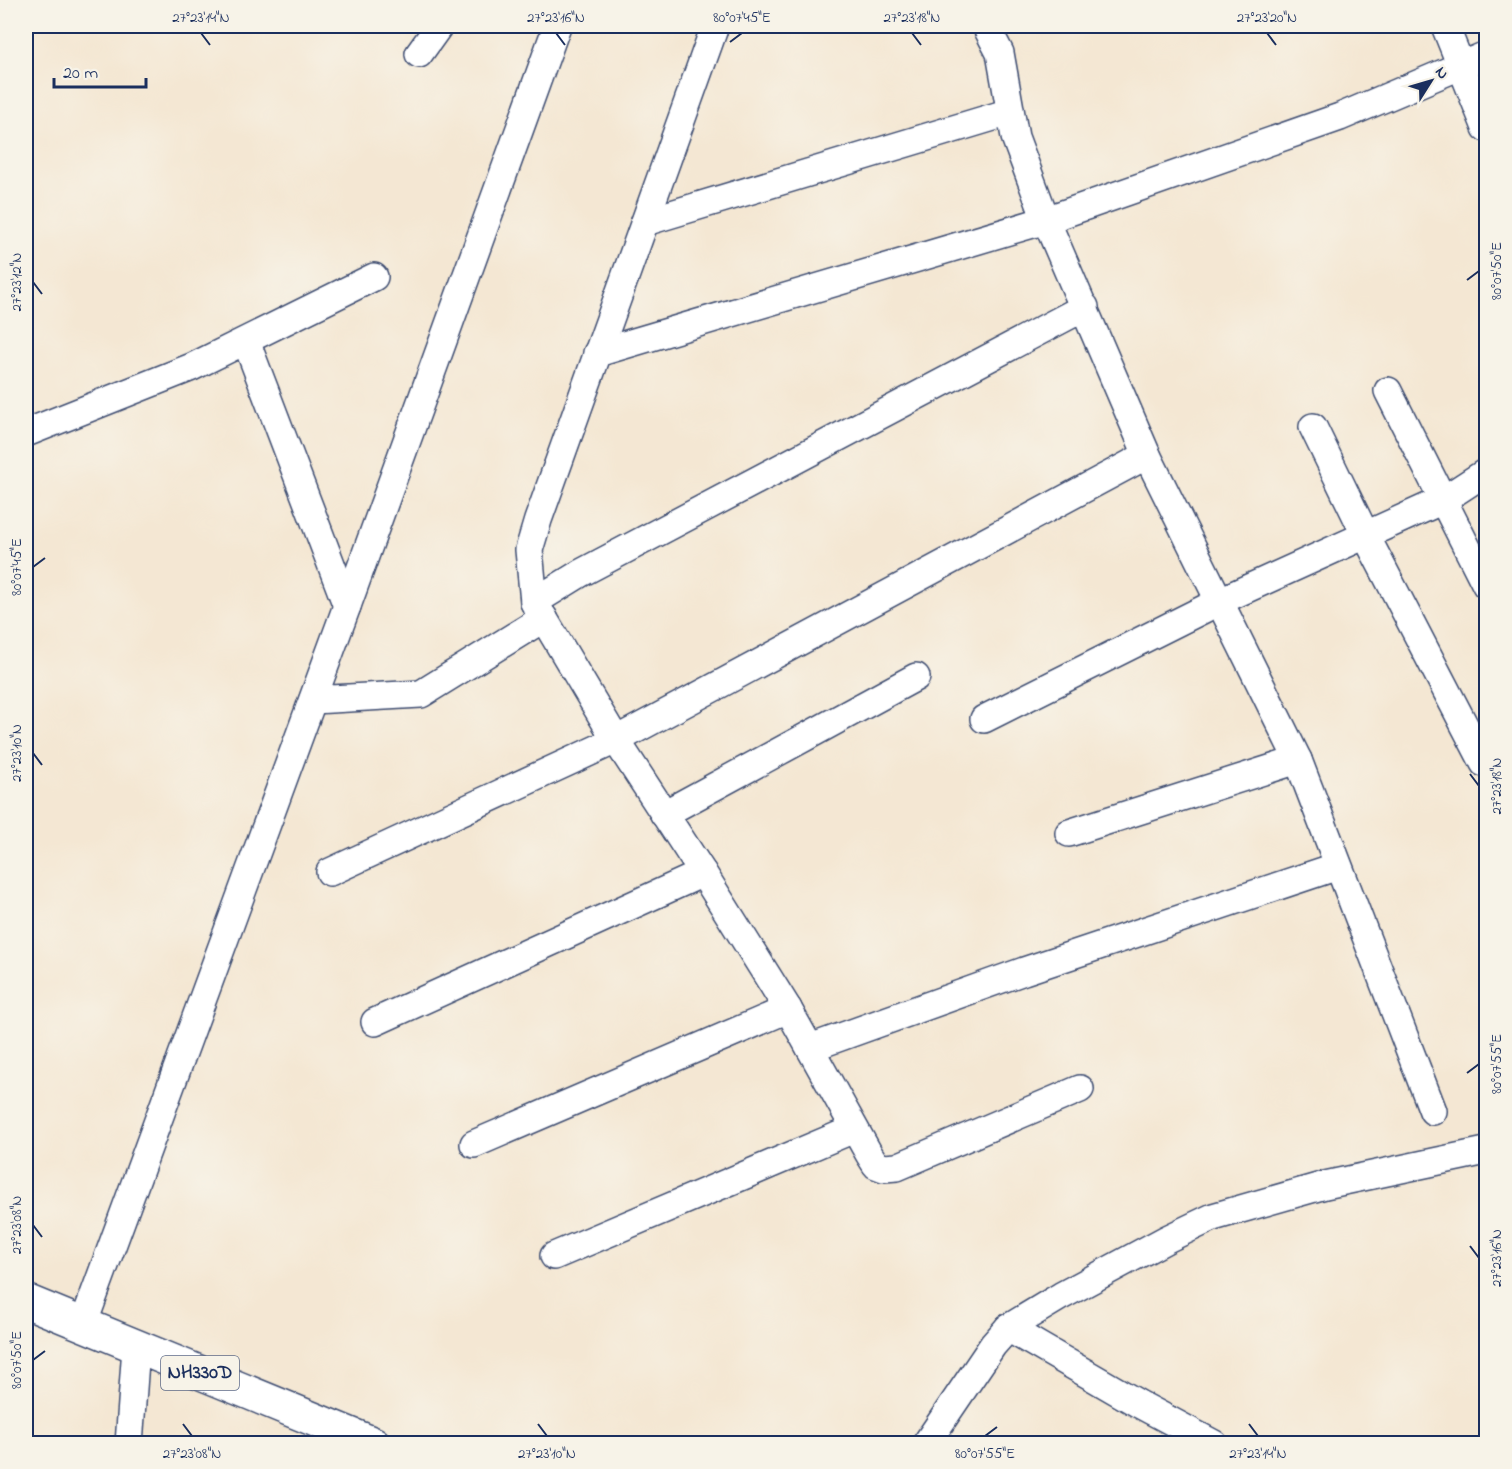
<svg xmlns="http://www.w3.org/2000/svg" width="1512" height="1469" font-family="'Indie Flower',sans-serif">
  <rect width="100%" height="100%" fill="#f7f3e8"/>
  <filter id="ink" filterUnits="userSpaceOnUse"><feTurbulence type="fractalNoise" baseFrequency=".0167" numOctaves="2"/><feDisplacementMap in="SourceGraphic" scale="12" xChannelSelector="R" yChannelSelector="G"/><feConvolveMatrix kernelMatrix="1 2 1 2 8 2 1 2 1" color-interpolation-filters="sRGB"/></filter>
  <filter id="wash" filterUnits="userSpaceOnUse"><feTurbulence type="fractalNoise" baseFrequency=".008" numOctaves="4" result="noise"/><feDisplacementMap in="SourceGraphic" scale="24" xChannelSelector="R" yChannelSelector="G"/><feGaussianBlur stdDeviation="1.35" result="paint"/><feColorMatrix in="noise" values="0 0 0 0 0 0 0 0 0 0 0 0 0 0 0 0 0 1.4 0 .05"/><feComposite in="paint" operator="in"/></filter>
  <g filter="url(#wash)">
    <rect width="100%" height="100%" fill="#f4e7d3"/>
  </g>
  <g filter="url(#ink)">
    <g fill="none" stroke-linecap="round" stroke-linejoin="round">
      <g stroke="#3c4b70" stroke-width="30">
        <g id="minor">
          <polyline points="715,26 538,520 529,550 534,602 616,740 703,873 788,1009 869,1154 876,1165 884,1168 897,1167 1080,1089"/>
          <polyline points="986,26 1000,53 1015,137 1046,220 1147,455 1298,760 1433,1111"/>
          <polyline points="1445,26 1486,128"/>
          <polyline points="419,54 439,26"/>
          <polyline points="645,222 1010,112"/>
          <polyline points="246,341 347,606"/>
          <polyline points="597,353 1046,220 1340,117 1486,55"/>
          <polyline points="1388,391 1486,585"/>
          <polyline points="1313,427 1366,536 1484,763"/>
          <polyline points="26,433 192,367 374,277"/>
          <polyline points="534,602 581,573 1085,307"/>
          <polyline points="313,700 421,694 544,618"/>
          <polyline points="984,719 1220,601 1443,500 1486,472"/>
          <polyline points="664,814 916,677"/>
          <polyline points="1069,833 1298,760"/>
          <polyline points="330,872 616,740 1147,455"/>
          <polyline points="375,1022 703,873"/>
          <polyline points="810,1048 1024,971 1338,866"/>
          <polyline points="474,1144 788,1009"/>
          <polyline points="554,1256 854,1129"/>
          <polyline points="83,1325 347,606 557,26"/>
          <polyline points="1008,1328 1139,1404 1214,1444"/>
          <polyline points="129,1444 136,1347"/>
          <polyline points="926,1444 993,1345 1008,1328 1061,1296 1167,1239 1213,1217 1325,1185 1486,1151"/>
        </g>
      </g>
      <g stroke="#3c4b70" stroke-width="36">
        <polyline id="trunk" points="26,1301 374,1444"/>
      </g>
      <use href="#minor" stroke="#fff" stroke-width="27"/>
      <use href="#trunk" stroke="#fff" stroke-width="33"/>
    </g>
  </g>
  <path fill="none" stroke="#1b2f5e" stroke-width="2" d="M 201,33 L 210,45M 556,33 L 565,45M 912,33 L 921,45M 1267,33 L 1276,45M 730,42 L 742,33M 1467,280 L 1479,271M 33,282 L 42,294M 33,567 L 45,558M 33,753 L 42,765M 1470,774 L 1479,786M 1467,1073 L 1479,1064M 33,1225 L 42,1237M 1470,1246 L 1479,1258M 33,1360 L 45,1351M 183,1424 L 192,1436M 538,1424 L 547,1436M 1249,1424 L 1258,1436M 985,1436 L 997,1427"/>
  <g text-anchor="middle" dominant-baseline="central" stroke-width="5" stroke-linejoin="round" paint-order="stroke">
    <rect fill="#f7f3e8" stroke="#5d6a87" stroke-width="1.5" x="161" y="1356" width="78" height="34" rx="4.5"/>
    <g font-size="20" font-weight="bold" fill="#1b2f5e">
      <text x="200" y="1373">NH330D</text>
    </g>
  </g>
  <rect width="1512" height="1469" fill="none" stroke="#f7f3e8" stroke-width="66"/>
  <g transform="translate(1431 81) rotate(53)" stroke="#f7f3e8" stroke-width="4.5" paint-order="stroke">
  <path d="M0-4.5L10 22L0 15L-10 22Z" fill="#1b2f5e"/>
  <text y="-9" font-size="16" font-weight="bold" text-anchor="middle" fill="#1b2f5e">N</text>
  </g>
  <path d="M54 78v9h92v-9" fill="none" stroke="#1b2f5e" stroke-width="3"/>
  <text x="63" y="78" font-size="18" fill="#1b2f5e" stroke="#f7f3e8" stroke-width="4.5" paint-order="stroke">20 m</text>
  <rect x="33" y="33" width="1446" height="1403" fill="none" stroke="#1b2f5e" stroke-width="2"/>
  <g font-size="15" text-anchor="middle" fill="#1b2f5e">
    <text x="201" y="22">27°23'14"N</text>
    <text x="556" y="22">27°23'16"N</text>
    <text x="742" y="22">80°07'45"E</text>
    <text x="912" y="22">27°23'18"N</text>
    <text x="1267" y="22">27°23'20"N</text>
    <text transform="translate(1496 271) rotate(-90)" y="5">80°07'50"E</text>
    <text transform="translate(16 282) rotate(-90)" y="5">27°23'12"N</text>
    <text transform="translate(16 567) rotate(-90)" y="5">80°07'45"E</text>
    <text transform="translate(16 753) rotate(-90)" y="5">27°23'10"N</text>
    <text transform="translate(1496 786) rotate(-90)" y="5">27°23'18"N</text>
    <text transform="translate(1496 1064) rotate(-90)" y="5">80°07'55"E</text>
    <text transform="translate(16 1225) rotate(-90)" y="5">27°23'08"N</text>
    <text transform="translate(1496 1258) rotate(-90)" y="5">27°23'16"N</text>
    <text transform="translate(16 1360) rotate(-90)" y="5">80°07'50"E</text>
    <text x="192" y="1458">27°23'08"N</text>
    <text x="547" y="1458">27°23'10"N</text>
    <text x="985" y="1458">80°07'55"E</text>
    <text x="1258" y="1458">27°23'14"N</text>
  </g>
</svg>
